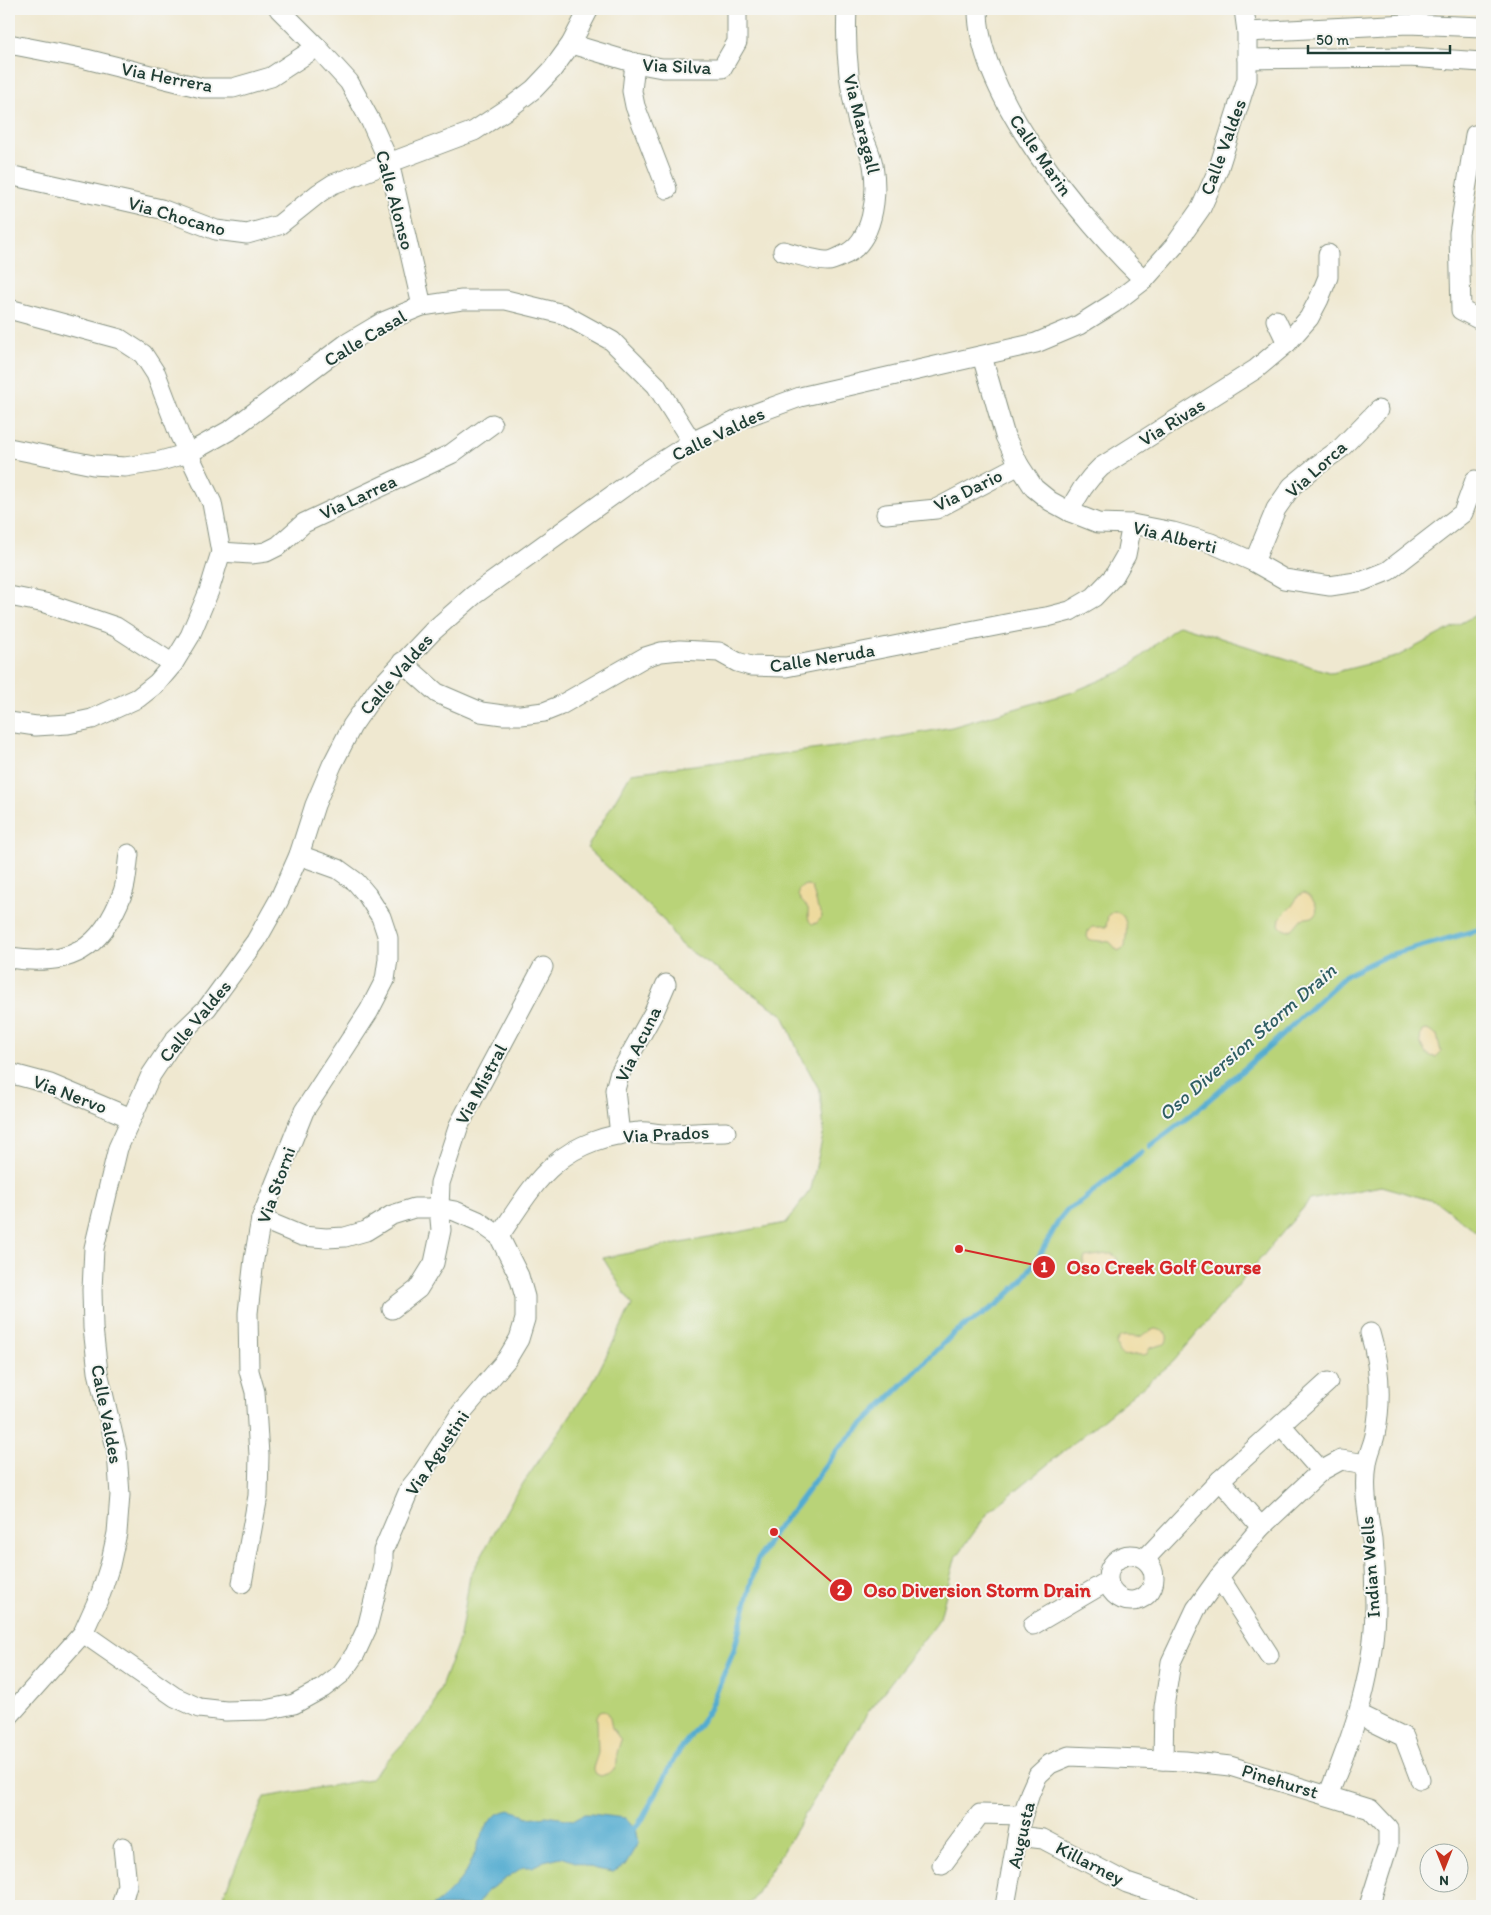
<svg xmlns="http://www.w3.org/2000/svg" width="1491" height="1915" font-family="Itim,sans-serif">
  <rect width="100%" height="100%" fill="#f6f6f2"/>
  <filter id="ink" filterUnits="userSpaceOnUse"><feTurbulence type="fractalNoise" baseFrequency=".02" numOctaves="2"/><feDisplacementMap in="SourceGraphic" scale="10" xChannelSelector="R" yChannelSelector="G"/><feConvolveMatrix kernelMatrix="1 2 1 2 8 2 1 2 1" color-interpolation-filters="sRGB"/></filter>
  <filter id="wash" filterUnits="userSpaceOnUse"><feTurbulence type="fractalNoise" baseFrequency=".0096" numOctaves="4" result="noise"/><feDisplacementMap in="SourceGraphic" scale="20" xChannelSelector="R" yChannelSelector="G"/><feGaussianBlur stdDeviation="1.12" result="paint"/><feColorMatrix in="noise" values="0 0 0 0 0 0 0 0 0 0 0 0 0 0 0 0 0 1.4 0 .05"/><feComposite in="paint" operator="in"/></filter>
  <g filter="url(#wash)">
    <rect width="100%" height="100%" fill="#efe8d0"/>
    <polygon fill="#b9d378" stroke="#6c8856" points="1482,605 1482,1236 1437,1202 1381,1186 1310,1200 1173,1362 988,1513 955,1559 940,1618 868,1712 752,1901 741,1906 219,1906 265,1797 370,1779 431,1713 460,1637 470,1576 515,1495 592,1384 632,1305 603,1258 786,1223 811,1189 824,1131 820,1091 799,1053 783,1015 680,944 663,919 587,848 631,773 859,744 952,727 1070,693 1125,670 1179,625 1332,673 1396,657 1474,616"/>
    <g fill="#eeda9e" stroke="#868c69">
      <path d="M 805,885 L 812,887 L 818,909 L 821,912 L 822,917 L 817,923 L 812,924 C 806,919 809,914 808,908 C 803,902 795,897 799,889 Z"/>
      <path d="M 1303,893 C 1310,895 1322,908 1314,916 C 1311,918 1305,918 1301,919 C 1294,927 1289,937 1279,925 L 1280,918 L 1292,906 L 1299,895 Z"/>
      <path d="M 1114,911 C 1131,915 1126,935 1125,947 L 1118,951 L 1110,942 L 1090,940 L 1087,937 L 1088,931 L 1092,927 L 1106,927 L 1108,915 Z"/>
      <path d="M 1427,1030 L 1437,1035 L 1441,1052 L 1436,1057 C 1424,1057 1417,1042 1422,1031 Z"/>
      <path d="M 1107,1254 L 1112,1254 L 1117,1258 L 1118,1264 C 1113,1270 1092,1276 1085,1273 L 1083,1264 L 1085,1257 Z"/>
      <path d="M 1155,1329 C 1164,1330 1171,1335 1165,1344 L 1150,1348 L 1147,1354 C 1142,1356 1139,1354 1134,1355 C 1122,1356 1119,1357 1116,1343 L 1120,1337 C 1127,1335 1132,1337 1138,1337 C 1145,1336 1148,1330 1155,1329 Z"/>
      <polygon points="604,1710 609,1714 612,1728 621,1740 617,1753 617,1763 614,1770 609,1773 601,1776 596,1774 593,1768 598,1753 597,1716 600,1711"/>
    </g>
    <path fill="#53acd0" stroke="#397482" d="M 510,1810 L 523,1814 L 526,1818 L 547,1816 L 573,1820 L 584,1814 L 591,1814 L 626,1818 L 635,1828 L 638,1843 L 625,1865 L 613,1872 L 596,1869 L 561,1857 L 544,1861 L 532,1867 L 523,1867 L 487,1891 L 476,1906 L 432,1906 C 445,1898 459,1883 467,1870 C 480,1849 480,1815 510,1810 Z"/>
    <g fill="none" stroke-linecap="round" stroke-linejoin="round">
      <g stroke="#53acd0" stroke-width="5.5">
        <polyline points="1150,1146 1196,1111 1267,1049 1346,975 1386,956 1482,929"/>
        <polyline points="629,1830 635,1828 643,1818 675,1757 708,1712 734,1650 757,1561 774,1532 796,1506 838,1449 954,1333 998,1304 1018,1285 1037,1260 1059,1220 1067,1210 1082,1201 1142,1152"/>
      </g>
    </g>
  </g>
  <g filter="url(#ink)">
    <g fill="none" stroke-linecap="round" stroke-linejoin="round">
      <g stroke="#879282" stroke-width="21">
        <g id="minor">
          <polyline points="279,9 317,47 349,82 371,122 389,162 422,306"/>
          <path d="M 978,9 C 977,95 1084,222 1144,280"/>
          <polyline points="1247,32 1408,24 1482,27"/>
          <polyline points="9,44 86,59 202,88 233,88 271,77 317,47"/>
          <polyline points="571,44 635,63 662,68 722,68 737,42 737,9"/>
          <polyline points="1247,59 1409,57 1482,62"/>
          <polyline points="635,63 632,91 635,106 667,189"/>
          <polyline points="1482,134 1475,135 1459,233 1461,310 1482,321"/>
          <polyline points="9,175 161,209 216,230 247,234 279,225 319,193 333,184 474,131 512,106 534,89 552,70 571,44 589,9"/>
          <path d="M 783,251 C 796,254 815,261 828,261 C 832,261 838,258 842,256 C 874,243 878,195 873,165 C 870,149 861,135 857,119 C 848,82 845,46 847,9"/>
          <polyline points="9,309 120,339 143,354 156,374 179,434 212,503 221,552 209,591 190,636 173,664 157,683 138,698 92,719 68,724 36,726 9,722"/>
          <polyline points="1276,320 1287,343"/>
          <polyline points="982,356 1005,436 1019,465 1034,488 1050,501 1070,512 1098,523 1132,524 1173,532 1211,543 1254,562 1284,579 1330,586 1363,581 1388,571 1463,513 1475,480"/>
          <polyline points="9,448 93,465 125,467 157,462 189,453 232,429 346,344 383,322 422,306 462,300 506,300 563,314 612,341 656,385 692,442"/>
          <path d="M 1070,512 C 1077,494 1087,480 1101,467 L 1256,369 L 1287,343 L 1309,318 L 1319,299 L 1328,277 L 1328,254"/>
          <polyline points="886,514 936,509 1019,465"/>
          <polyline points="221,552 251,554 266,552 278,546 304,523 451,454 492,424"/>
          <polyline points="1254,562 1276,509 1292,486 1315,467 1340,449 1378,410"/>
          <polyline points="9,596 45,603 116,627 173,664"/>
          <polyline points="402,662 437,693 481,712 503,715 521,715 544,712 559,706 645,657 661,652 680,650 719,652 737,662 751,666 786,667 1021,621 1047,617 1070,611 1094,597 1114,576 1126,555 1132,524"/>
          <path d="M 9,958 C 70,967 101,951 123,892 C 127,881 127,866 129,854"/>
          <polyline points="9,1073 50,1084 131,1118"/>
          <polyline points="620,1135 615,1090 619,1075 654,1012 666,984"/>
          <path d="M 499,1236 C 516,1212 532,1183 555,1164 C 577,1144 609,1134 639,1132 C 647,1131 656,1134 665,1134 C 685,1134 706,1132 726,1132"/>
          <polyline points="392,1309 418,1289 434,1263 441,1230 439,1208 440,1183 459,1125 543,967"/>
          <polyline points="1281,1425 1321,1471"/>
          <polyline points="1220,1480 1261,1527"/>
          <circle cx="1131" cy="1578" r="23"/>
          <polyline points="1145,1559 1220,1480 1328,1382"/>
          <polyline points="1219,1577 1269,1655"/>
          <polyline points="242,1583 258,1496 259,1455 255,1392 249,1371 248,1313 254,1259 261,1219 304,1111 369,1011 385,980 388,959 388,938 381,917 367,895 356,882 338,869 299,855"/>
          <polyline points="1033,1625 1108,1581"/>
          <polyline points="83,1633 175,1697 199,1708 226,1711 265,1710 294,1704 323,1688 341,1674 355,1654 367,1628 383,1565 383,1551 410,1488 422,1473 461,1413 507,1359 519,1339 525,1319 525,1297 519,1276 499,1236 478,1221 455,1211 439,1208 414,1208 392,1215 366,1231 345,1237 326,1238 302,1236 261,1219"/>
          <polyline points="1359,1715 1404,1737 1420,1779"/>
          <polyline points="9,1716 83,1633 101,1593 110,1565 117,1533 120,1495 117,1452 98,1372 93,1328 92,1290 94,1248 118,1148 151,1075 175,1039 207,1008 256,941 279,900 299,855 315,805 332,765 352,726 377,690 433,631 474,595 642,474 692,442 740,419 800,397 1036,343 1079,325 1114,303 1144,280 1175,245 1201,208 1218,170 1247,79 1247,32 1244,9"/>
          <polyline points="1163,1760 1164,1707 1171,1662 1196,1609 1219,1577 1261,1527 1321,1471 1341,1460 1366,1464"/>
          <path d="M 1328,1795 C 1354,1734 1375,1671 1375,1604 C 1375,1583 1374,1561 1372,1540 C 1368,1515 1363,1489 1367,1464 C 1368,1454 1373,1445 1375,1435 C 1382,1401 1380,1366 1370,1333"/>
          <polyline points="1018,1836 1043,1839 1127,1883 1172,1898 1189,1906"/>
          <polyline points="942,1865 980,1814 1022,1815"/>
          <polyline points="121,1906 127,1885 123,1847"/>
          <polyline points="1005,1906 1019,1827 1030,1793 1038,1775 1050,1764 1069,1756 1185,1761 1230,1766 1370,1809 1388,1828 1388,1846 1369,1906"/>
        </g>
      </g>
      <use href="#minor" stroke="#fff" stroke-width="19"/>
    </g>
  </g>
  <g text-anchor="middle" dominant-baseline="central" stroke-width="4" stroke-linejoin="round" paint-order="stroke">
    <g font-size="19" fill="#1f3d34" stroke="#f6f6f2">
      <text transform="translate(677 66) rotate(3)">Via Silva</text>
      <text transform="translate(167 77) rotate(11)">Via Herrera</text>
      <text transform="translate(862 124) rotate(76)">Via Maragall</text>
      <text transform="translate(1223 147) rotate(-70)">Calle Valdes</text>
      <text transform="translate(1041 155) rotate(55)">Calle Marin</text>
      <text transform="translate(395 200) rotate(75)">Calle Alonso</text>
      <text transform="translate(177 216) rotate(16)">Via Chocano</text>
      <text transform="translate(365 338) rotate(-31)">Calle Casal</text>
      <text transform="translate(1172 422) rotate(-32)">Via Rivas</text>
      <text transform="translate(718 434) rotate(-26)">Calle Valdes</text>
      <text transform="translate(1316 469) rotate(-42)">Via Lorca</text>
      <text transform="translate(968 490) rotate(-26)">Via Dario</text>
      <text transform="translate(358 497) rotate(-25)">Via Larrea</text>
      <text transform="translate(1175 537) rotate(14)">Via Alberti</text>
      <text transform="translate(822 658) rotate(-9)">Calle Neruda</text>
      <text transform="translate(396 674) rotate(-49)">Calle Valdes</text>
      <text transform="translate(195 1021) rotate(-50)">Calle Valdes</text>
      <text transform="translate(638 1044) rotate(-64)">Via Acuna</text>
      <text transform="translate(481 1084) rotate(-62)">Via Mistral</text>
      <text transform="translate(70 1094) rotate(21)">Via Nervo</text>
      <text transform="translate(666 1134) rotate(-3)">Via Prados</text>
      <text transform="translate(276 1185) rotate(-70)">Via Storni</text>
      <text transform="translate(107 1414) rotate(79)">Calle Valdes</text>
      <text transform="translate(437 1453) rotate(-56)">Via Agustini</text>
      <text transform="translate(1370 1567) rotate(-94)">Indian Wells</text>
      <text transform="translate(1280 1781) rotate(17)">Pinehurst</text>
      <text transform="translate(1021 1835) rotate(-77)">Augusta</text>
      <text transform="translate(1090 1863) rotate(27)">Killarney</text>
    </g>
    <g font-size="20" font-style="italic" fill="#2f5e63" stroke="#f6f6f2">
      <text transform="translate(1247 1042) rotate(-41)">Oso Diversion Storm Drain</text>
    </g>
  </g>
  <path fill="none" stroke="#d62828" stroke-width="2" d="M959 1249L1044 1267M774 1532L841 1590"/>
  <g fill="#d62828" stroke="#f6f6f2" stroke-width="2">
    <circle cx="959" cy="1249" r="5"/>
    <circle cx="774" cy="1532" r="5"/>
    <circle cx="1044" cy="1267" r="12"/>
    <circle cx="841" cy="1590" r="12"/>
  </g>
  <g font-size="15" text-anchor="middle" font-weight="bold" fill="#fff">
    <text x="1044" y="1272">1</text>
    <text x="841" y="1595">2</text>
  </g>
  <g font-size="20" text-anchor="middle" font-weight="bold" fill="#d62828" stroke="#f6f6f2" stroke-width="4" stroke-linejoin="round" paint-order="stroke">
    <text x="1164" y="1274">Oso Creek Golf Course</text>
    <text x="977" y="1597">Oso Diversion Storm Drain</text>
  </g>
  <rect width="1491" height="1915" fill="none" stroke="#f6f6f2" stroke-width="30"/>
  <g transform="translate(1444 1868) rotate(180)"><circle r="24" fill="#f6f6f2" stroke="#a0aca6"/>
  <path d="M0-4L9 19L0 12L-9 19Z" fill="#c8321e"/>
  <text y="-8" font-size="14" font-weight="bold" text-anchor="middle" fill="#1f3d34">N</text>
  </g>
  <path d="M1308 45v8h142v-8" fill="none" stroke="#1f3d34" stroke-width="2.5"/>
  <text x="1316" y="45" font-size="15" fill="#1f3d34" stroke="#f6f6f2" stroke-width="4" paint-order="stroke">50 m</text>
</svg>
